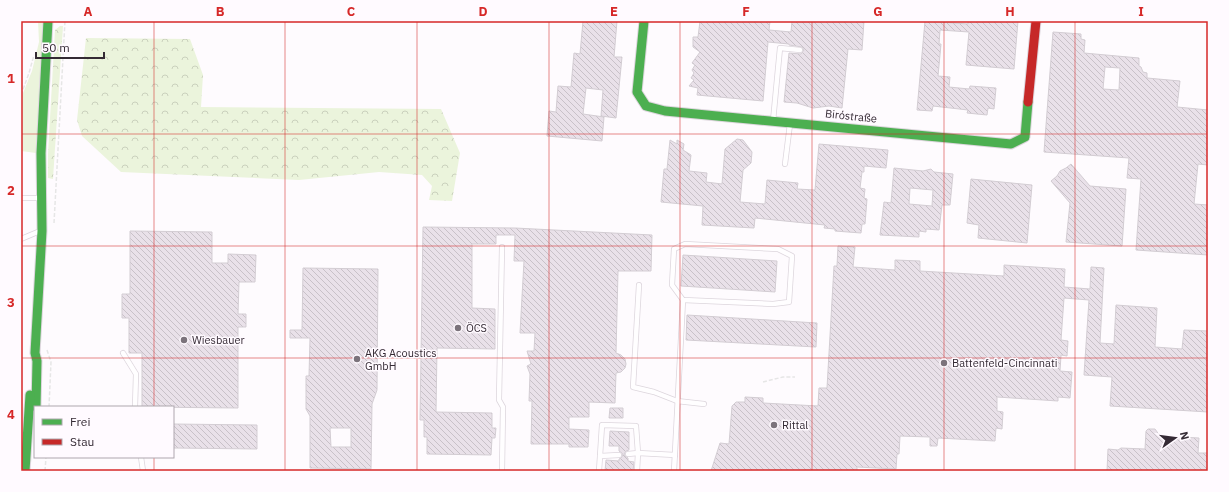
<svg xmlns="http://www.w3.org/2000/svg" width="1229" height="492" font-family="'IBM Plex Sans',sans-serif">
  <defs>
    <pattern id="forest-crowns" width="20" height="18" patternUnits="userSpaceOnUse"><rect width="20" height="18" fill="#ebf4dc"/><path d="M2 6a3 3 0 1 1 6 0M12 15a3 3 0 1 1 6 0" fill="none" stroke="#cad1bd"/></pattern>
    <pattern id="building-back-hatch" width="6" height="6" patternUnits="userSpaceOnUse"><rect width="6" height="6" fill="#e9e1e9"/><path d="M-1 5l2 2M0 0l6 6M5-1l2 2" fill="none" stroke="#c8c1c8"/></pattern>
  </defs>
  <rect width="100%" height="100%" fill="#fefbfe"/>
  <polygon fill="#ebf4dc" points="38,21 43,21 36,153 21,151 21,98 32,71 39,42"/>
  <g fill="url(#forest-crowns)">
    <polygon points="60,26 63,26 53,179 48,178 48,154 55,30"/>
    <polygon points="86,38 190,39 203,75 201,107 441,109 460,153 452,201 429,200 432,186 422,175 379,172 299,180 121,172 82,136 77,120"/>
  </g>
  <g fill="url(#building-back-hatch)" stroke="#d3cdd3" fill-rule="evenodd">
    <polygon points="583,21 617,21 614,57 622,57 616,118 601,116 603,90 586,88 583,114 604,117 602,141 547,136 549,111 556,112 558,86 571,87 574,53 580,54"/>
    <polygon points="700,21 770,21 769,30 791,32 792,21 864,21 862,50 848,49 842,108 829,106 813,108 797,103 784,102 789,53 801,54 804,50 802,47 789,45 789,44 768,42 763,101 697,95 698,88 689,86 694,80 691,78 694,73 692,70 695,65 692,63 700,52 693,47 693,37 698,37"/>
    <polygon points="925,21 968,24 968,21 1018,21 1014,69 966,65 969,32 940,30 939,44 941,44 938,76 950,77 949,87 969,89 970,86 996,88 994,109 988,108 987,115 967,113 968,110 933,106 932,111 917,110"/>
    <path d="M 1053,32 L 1081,34 L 1081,39 L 1085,40 L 1084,53 L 1139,58 L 1139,66 L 1141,67 L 1143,72 L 1147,73 L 1147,78 L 1180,81 L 1177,107 L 1208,110 L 1208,165 L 1198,164 L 1194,204 L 1208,205 L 1208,255 L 1136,250 L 1141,179 L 1127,178 L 1129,158 L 1044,152 ZM 1105,67 L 1120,68 L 1119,90 L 1103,89 Z"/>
    <polygon points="737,139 743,140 752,152 751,163 743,170 740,202 765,204 767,180 798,183 797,189 815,190 819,144 888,150 886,168 864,166 864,172 862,172 860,188 865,189 864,198 867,199 865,224 862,224 861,233 835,231 835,229 824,228 825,225 755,218 754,228 702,225 703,206 661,202 664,169 667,169 670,140 677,144 677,140 684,144 683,150 691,155 689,171 707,173 706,182 722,184 725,149"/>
    <polygon points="1071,164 1090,186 1126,189 1122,246 1066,242 1070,203 1051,181 1057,176 1060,171 1066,168"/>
    <path d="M 894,168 L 923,171 L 931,169 L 934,172 L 953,174 L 950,205 L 942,205 L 939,230 L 926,229 L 926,232 L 919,231 L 919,237 L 880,235 L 884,202 L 891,203 ZM 910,188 L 933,190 L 932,206 L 909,204 Z"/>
    <polygon points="971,179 1032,185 1027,243 978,238 979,225 967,223"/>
    <polygon points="423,227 515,228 652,235 651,271 618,271 616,353 621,355 625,359 626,364 625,368 621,372 616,373 615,403 589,402 589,417 569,417 569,429 589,430 588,447 569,447 569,444 531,444 532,401 529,401 530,374 527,366 531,364 527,351 534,351 535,333 520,333 524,261 514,261 515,235 496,235 496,244 472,244 472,308 495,309 495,349 437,348 436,412 492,413 492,428 496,428 495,438 492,438 491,455 427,454 427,437 424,437 424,420 420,420"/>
    <polygon points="130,231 212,232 212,263 228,263 228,254 256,255 255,282 239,282 238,314 246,314 246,327 238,327 238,408 142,407 142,353 129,353 129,318 122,318 122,294 130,294"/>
    <polygon points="838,246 855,247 853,267 895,270 895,260 920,261 920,271 1004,276 1004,265 1065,269 1064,287 1090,289 1091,267 1104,268 1100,343 1114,344 1116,305 1157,308 1155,347 1182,349 1184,330 1208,331 1208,412 1110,406 1112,377 1084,375 1089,300 1064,298 1061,340 1068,341 1067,356 1061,355 1060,371 1072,372 1070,398 1058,397 1058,401 997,397 997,411 1003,412 1002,429 996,428 995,441 938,438 937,446 930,446 930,437 900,436 899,454 897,454 896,469 857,467 857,471 711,471 720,443 729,444 732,406 736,402 745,402 745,397 763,398 763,403 818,406 819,388 827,388 834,266 837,266"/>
    <polygon points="683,255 777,261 775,292 681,286"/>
    <path d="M 303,268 L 378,269 L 377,390 L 372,404 L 371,469 L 310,468 L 310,416 L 306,409 L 306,376 L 309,376 L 310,338 L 290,338 L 290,330 L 302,330 ZM 330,428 L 351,428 L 351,447 L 331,447 Z"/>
    <polygon points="687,315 817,323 816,347 686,340"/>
    <polygon points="610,408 623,408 623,418 609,418"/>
    <polygon points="173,424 257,425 257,449 173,448"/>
    <polygon points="1148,429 1155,429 1160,436 1199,438 1198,453 1208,453 1208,471 1107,471 1108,449 1118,450 1121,448 1145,449 1146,431"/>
    <polygon points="610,431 629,432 629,450 626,451 624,454 625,456 628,458 628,461 634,462 633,471 605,471 606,460 619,461 619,459 621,458 623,455 622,453 619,451 619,446 609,446"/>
  </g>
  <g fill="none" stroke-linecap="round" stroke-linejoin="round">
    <g stroke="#ddd6dd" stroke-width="6">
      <g id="lane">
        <polyline points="773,121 780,48 800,50"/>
        <polyline points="785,164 790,124"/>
        <polyline points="21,198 40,198"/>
        <polyline points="21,239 40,231"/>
        <polygon points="685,244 778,249 792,256 789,302 773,304 683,300 672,285 674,249"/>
        <polyline points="639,285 633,387 654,392 677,401 704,404"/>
        <polyline points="123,353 136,374 135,407"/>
        <polyline points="628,454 638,453 675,455"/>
        <polyline points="600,456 602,425 636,426 638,453 637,471"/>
        <polyline points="141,457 143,471"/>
        <polyline points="502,471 503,407 499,400 502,247"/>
        <polyline points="599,471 600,456 619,455"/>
        <polyline points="674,471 683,300"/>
      </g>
    </g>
    <g stroke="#ddd6dd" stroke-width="11">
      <g id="fast">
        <polyline points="644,21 637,92 646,106 665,111 1011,144 1025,137 1028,102"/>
        <polyline points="36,407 37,361 35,353 42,231 41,153 48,21"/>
        <polyline points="25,471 30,395"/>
      </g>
    </g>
    <g stroke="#ddd6dd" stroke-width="11">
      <polyline id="jam" points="1028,102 1036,21"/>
    </g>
    <g stroke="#e6e6e6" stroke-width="1.5" stroke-dasharray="4 2" stroke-linecap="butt">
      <polyline points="21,95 29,73 34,55"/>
      <polyline points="54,223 65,21"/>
      <polyline points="47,350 51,362 49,407"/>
      <polyline points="763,382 783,377 795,377"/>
      <polyline points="45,471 46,457"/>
    </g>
    <use href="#lane" stroke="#fffeff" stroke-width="4.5"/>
    <use href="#fast" stroke="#4caf50" stroke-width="9"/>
    <use href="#jam" stroke="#c62828" stroke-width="9"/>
  </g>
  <path fill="none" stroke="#d62828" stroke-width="1" stroke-opacity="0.55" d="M 154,21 L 154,407M 285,21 L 285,471M 417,21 L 417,471M 549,21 L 549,471M 680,21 L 680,471M 812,21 L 812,471M 944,21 L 944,471M 1075,21 L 1075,471M 21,134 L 1208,134M 21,246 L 1208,246M 21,358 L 1208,358M 154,457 L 154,471"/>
  <g fill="#7b737b" stroke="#fffaff" stroke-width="1.5">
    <circle cx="458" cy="328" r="4"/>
    <circle cx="184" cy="340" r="4"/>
    <circle cx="357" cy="359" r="4"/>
    <circle cx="944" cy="363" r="4"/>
    <circle cx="774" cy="425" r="4"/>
  </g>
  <g text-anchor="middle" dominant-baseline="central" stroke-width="3" stroke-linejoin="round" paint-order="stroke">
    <g font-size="11" fill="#342a34" stroke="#fffaff">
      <text transform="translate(851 116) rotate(6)">Biróstraße</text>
    </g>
    <g font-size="11" fill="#342a34" stroke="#fffaff" text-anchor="start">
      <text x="466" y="328">ÖCS</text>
      <text x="192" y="340">Wiesbauer</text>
      <text x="365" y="353">AKG Acoustics<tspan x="365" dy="13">GmbH</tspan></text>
      <text x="952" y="363">Battenfeld-Cincinnati</text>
      <text x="782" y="425">Rittal</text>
    </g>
  </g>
  <rect width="1229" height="492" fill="none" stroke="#fffaff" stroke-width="44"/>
  <rect x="34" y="406" width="140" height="52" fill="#fffaff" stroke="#aea7ae"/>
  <rect x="42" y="419" width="20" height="6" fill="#4caf50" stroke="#aea7ae"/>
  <text x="70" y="426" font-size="12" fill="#342a34">Frei</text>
  <rect x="42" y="439" width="20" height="6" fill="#c62828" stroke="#aea7ae"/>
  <text x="70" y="446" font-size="12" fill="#342a34">Stau</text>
  <g transform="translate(1175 438) rotate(76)" stroke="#fffaff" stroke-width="3" paint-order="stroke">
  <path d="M0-3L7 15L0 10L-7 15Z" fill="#342a34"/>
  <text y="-6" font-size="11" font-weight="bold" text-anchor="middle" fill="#342a34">N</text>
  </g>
  <path d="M36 52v6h68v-6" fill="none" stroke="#342a34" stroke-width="2"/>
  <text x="42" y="52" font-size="12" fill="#342a34" stroke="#fffaff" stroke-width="3" paint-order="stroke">50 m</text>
  <rect x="22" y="22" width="1185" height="448" fill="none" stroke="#d62828" stroke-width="1.5"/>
  <g font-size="13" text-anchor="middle" font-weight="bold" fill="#d62828">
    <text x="88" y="16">A</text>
    <text x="220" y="16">B</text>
    <text x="351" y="16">C</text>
    <text x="483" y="16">D</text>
    <text x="614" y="16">E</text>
    <text x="746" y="16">F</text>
    <text x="878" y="16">G</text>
    <text x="1010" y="16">H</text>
    <text x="1141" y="16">I</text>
    <text x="11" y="83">1</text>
    <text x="11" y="195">2</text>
    <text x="11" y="307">3</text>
    <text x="11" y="419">4</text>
  </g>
</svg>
